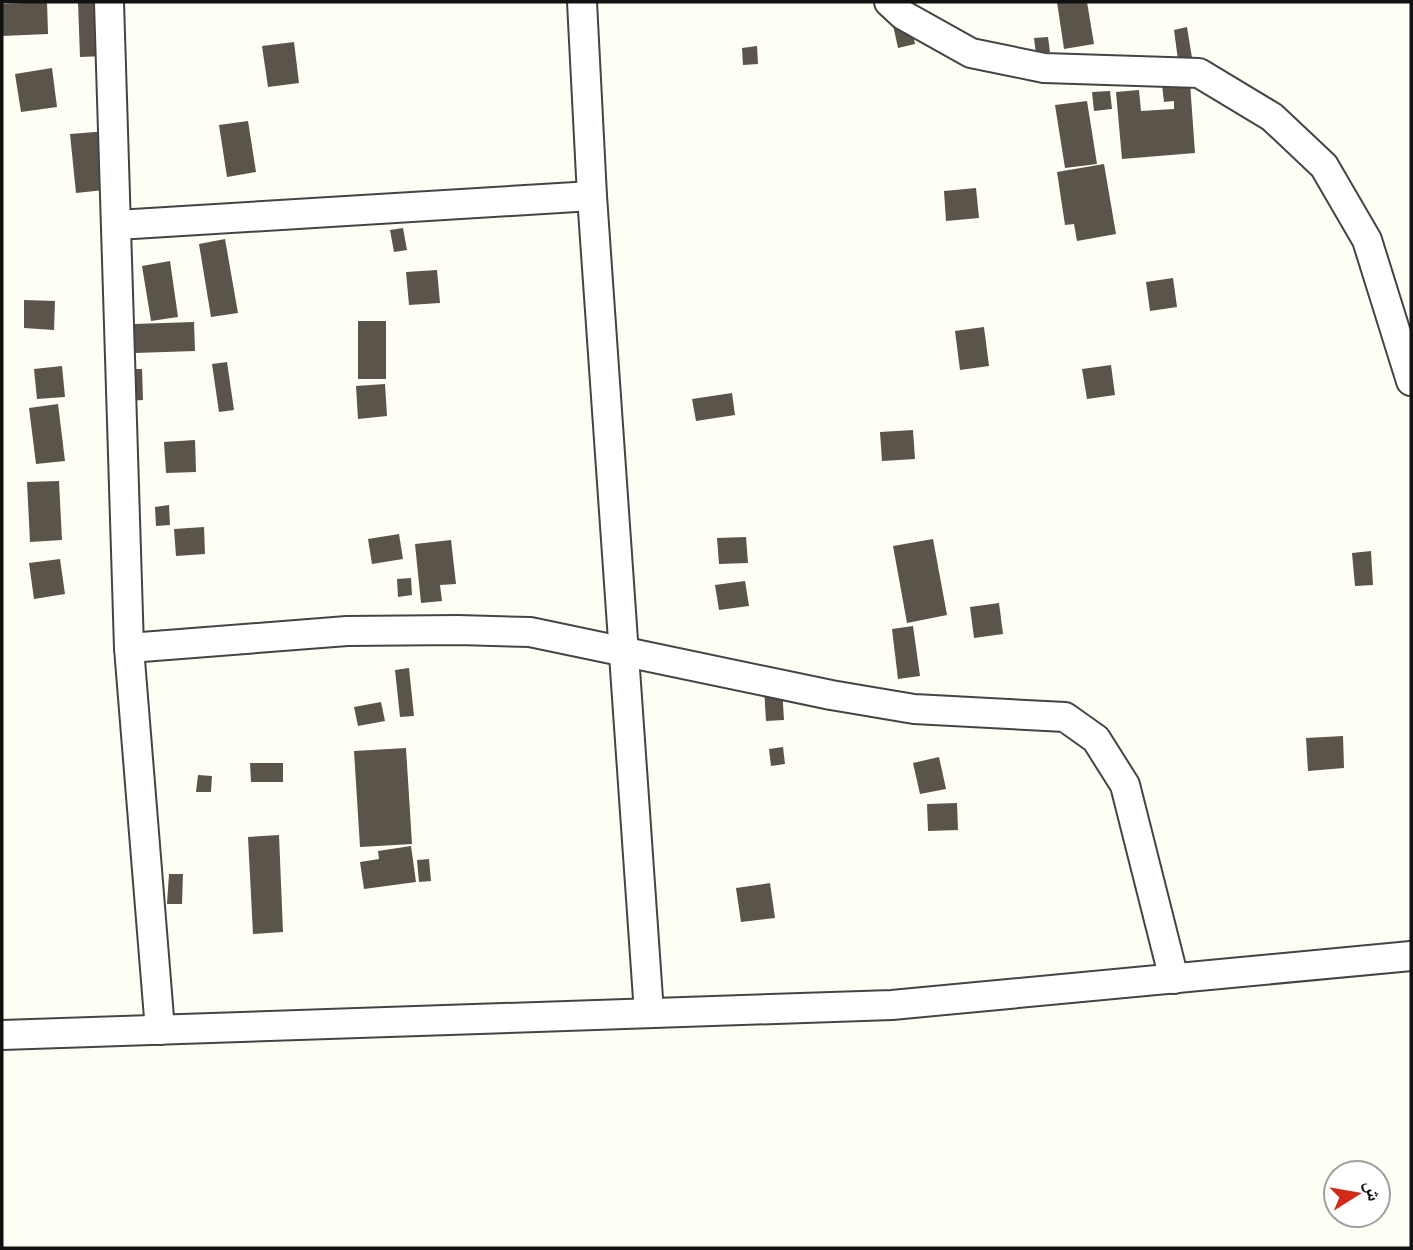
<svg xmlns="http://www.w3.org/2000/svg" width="1413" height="1250" font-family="Spectral,'Noto Naskh Arabic',serif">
  <rect width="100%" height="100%" fill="#fffef4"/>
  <g fill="#5b544b">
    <polygon points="47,2 48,34 2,36 2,4"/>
    <polygon points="78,2 96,2 106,56 80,57"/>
    <polygon points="1057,2 1087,2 1094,44 1064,49"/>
    <polygon points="910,21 915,44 898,48 893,25"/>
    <polygon points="1187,27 1192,58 1178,60 1174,30"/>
    <polygon points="1048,37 1050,52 1036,54 1034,38"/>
    <polygon points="294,42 299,83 268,87 262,46"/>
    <polygon points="757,46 758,64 743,65 742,48"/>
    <polygon points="52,68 57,107 21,112 15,74"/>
    <polygon points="1190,83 1195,153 1122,159 1116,92 1139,90 1141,111 1174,109 1174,101 1164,102 1162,85"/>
    <polygon points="1110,91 1112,109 1094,111 1092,92"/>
    <polygon points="1087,101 1097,164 1065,168 1055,105"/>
    <polygon points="248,121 256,172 227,177 219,125"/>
    <polygon points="108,131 114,189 76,193 70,134"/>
    <polygon points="1104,164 1116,234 1077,241 1074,224 1065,225 1057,172"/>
    <polygon points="976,188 979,218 946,221 944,191"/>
    <polygon points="403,228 407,250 394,252 390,230"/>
    <polygon points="225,239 238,313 211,317 199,244"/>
    <polygon points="170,261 178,317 151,321 142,266"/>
    <polygon points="437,270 440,303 409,305 406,272"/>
    <polygon points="1173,278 1177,307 1150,311 1146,282"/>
    <polygon points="24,300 55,301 54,330 24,328"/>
    <rect x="358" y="321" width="28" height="58"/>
    <polygon points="194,322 195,351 135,353 134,324"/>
    <polygon points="984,327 989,366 960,370 955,331"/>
    <polygon points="227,362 234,410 219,412 212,364"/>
    <polygon points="1111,365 1115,395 1087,399 1082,369"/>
    <polygon points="62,366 65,397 37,399 34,369"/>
    <polygon points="126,369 142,369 143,400 127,401"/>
    <polygon points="385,384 387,416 358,419 356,386"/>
    <polygon points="732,393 735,415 696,421 692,399"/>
    <polygon points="58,404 65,461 36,464 29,408"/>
    <polygon points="913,430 915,459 882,461 880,432"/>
    <polygon points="195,440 196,472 166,473 164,442"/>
    <polygon points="59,481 62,540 30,542 27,482"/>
    <polygon points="169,505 170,525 156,526 155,507"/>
    <polygon points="204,527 205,554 176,556 174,529"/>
    <polygon points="399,534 403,559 372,564 368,539"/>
    <polygon points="746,537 748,563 719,564 717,538"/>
    <polygon points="933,539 947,615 907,623 893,546"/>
    <polygon points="451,540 456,584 440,585 442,601 421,603 415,544"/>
    <polygon points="1371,551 1373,585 1355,586 1352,553"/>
    <polygon points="60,559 65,594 34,599 29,563"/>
    <polygon points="411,578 412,595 398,597 397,579"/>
    <polygon points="745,581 749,606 719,610 715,585"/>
    <polygon points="999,603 1003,634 974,638 970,607"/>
    <polygon points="913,626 920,676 898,679 892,629"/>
    <polygon points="409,668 414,716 400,717 395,670"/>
    <polygon points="782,687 784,720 766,721 764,688"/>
    <polygon points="381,702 385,721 358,726 354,707"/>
    <polygon points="1343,736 1344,768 1308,771 1306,738"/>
    <polygon points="783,747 785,764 771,766 769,749"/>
    <polygon points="406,748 412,844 360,847 354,751"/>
    <polygon points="939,757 946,789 920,794 913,763"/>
    <polygon points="250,763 283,763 283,782 251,782"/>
    <polygon points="198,775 212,776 211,792 196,792"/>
    <polygon points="957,803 958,830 928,831 927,804"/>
    <polygon points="279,835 283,932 253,934 248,837"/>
    <polygon points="411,846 416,882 364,889 360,862 379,859 378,851"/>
    <polygon points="429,859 431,881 419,882 417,860"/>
    <polygon points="169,874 183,874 182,904 167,904"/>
    <polygon points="770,883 775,918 741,922 736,888"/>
  </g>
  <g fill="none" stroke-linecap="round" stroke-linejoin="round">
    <g stroke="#444" stroke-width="32">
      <g id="minor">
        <polyline points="109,2 129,648 160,1030"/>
        <polyline points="582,2 592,196 649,1013"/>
        <polyline points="889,2 903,15 971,53 1044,68 1199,73 1272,117 1324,166 1367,240 1411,381"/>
        <polyline points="117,225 592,196"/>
        <polyline points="129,648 347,631 458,630 530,632 831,695 914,709 1065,717 1096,739 1125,785 1174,979"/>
        <polyline points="2,1035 892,1005 1411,956"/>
      </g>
    </g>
    <use href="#minor" stroke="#fff" stroke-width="28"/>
  </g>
  <rect width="1413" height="1250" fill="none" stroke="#111111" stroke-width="7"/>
  <g transform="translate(1357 1194) rotate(79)"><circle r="33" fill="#ffffff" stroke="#a0a0a0" stroke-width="2"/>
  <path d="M0-5L12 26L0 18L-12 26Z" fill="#d12b18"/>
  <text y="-10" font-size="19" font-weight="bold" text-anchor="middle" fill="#111111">ش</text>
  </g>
</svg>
